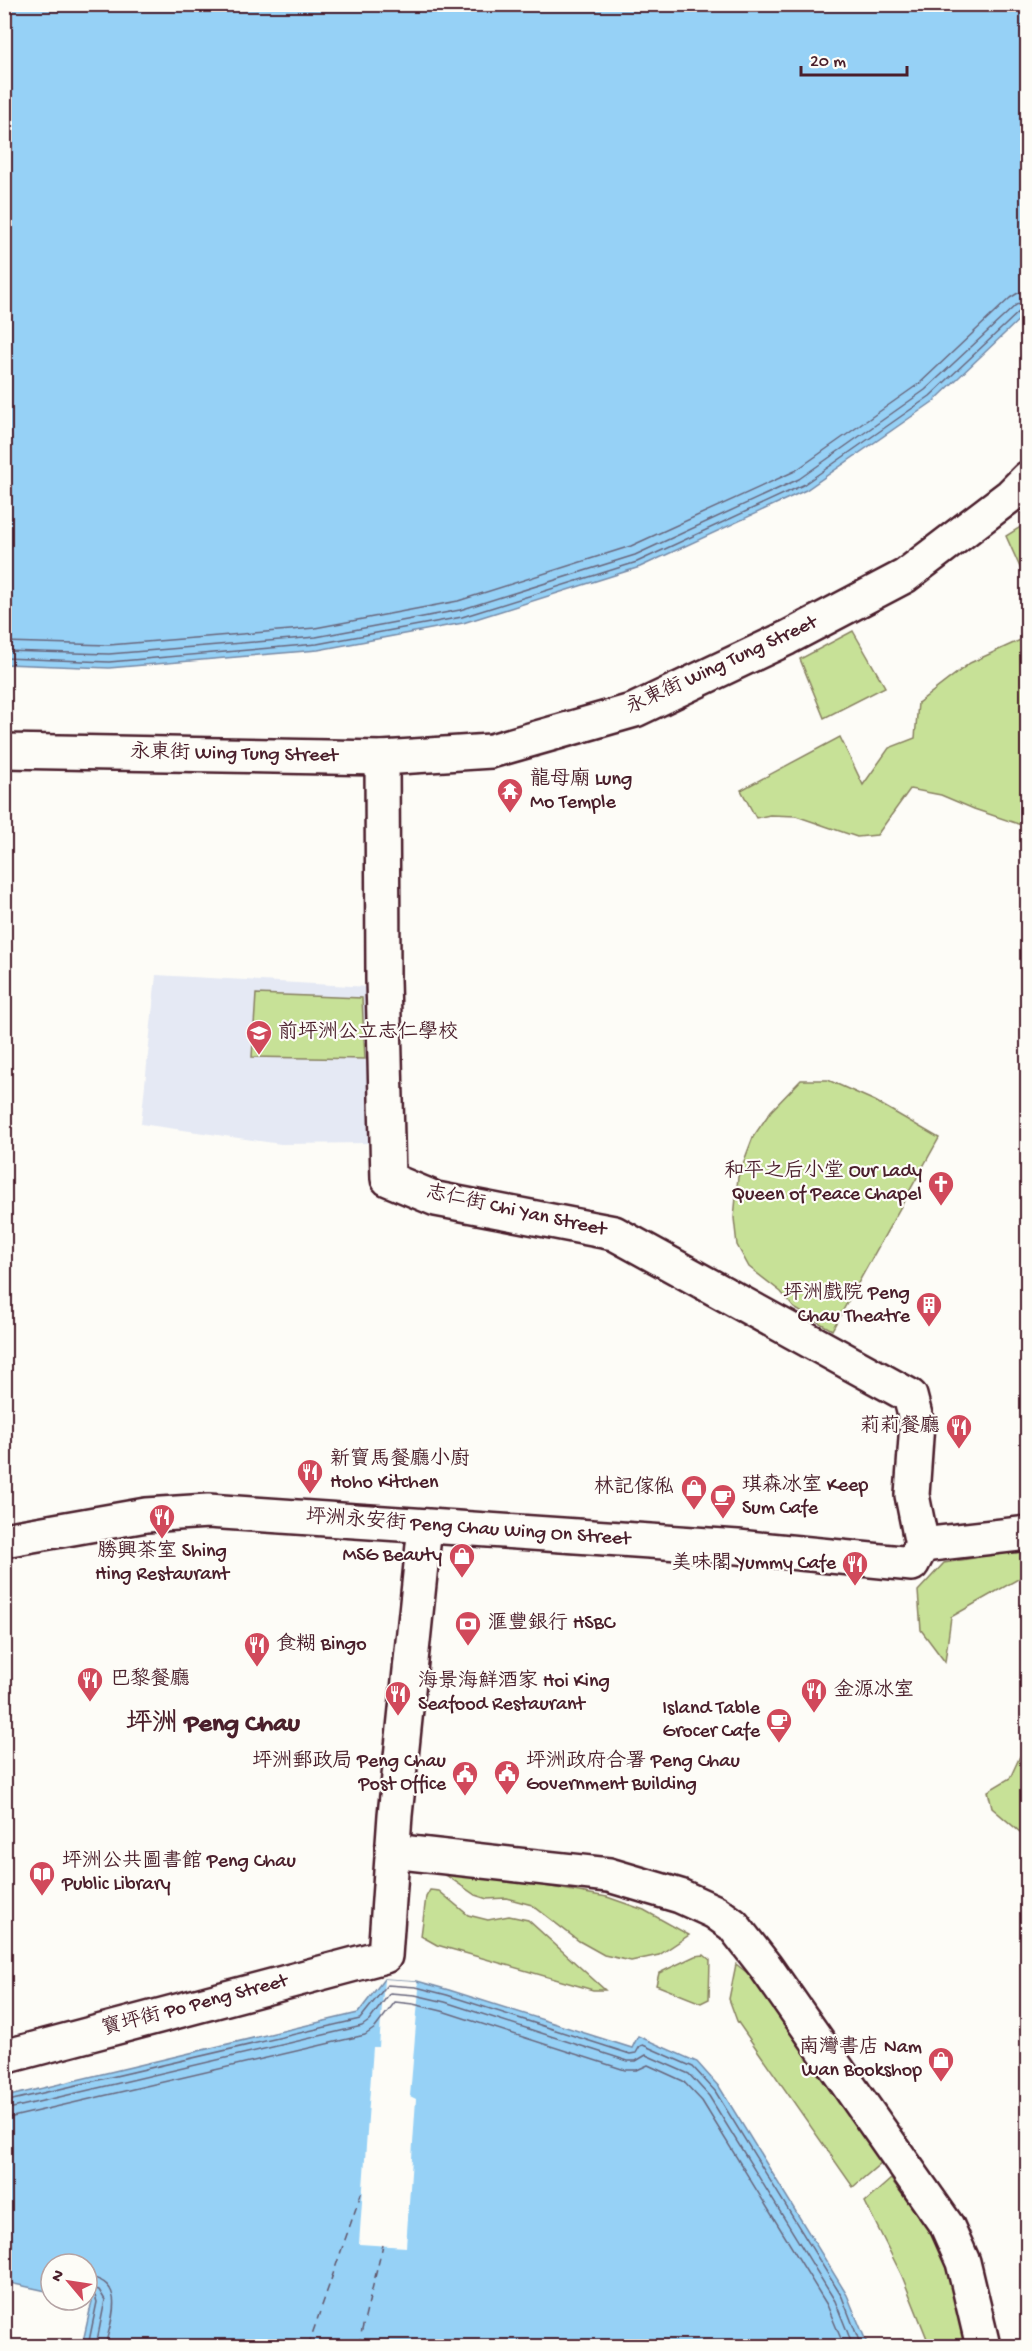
<svg xmlns="http://www.w3.org/2000/svg" width="1032" height="2351" font-family="'Gochi Hand','LXGW WenKai TC',sans-serif">
  <rect width="100%" height="100%" fill="#fdfcf7"/>
  <filter id="ink" filterUnits="userSpaceOnUse"><feTurbulence type="fractalNoise" baseFrequency=".0167" numOctaves="2"/><feDisplacementMap in="SourceGraphic" scale="12" xChannelSelector="R" yChannelSelector="G"/><feConvolveMatrix kernelMatrix="1 2 1 2 8 2 1 2 1" color-interpolation-filters="sRGB"/></filter>
  <g filter="url(#ink)">
    <polygon fill="#e5e9f4" points="156,975 369,987 371,1143 281,1144 141,1124"/>
    <g fill="#c7e197" stroke="#888061" stroke-width="1.5">
      <polygon points="1027,523 1027,583 1006,536"/>
      <polygon points="853,631 885,687 824,718 800,659"/>
      <polygon points="1027,637 1027,827 974,809 941,795 910,789 877,835 857,837 796,816 770,815 756,818 741,790 840,737 863,785 889,748 915,738 918,703 970,663"/>
      <polygon points="256,994 362,998 365,1059 252,1057"/>
      <polygon points="801,1080 828,1080 875,1101 939,1138 832,1330 794,1308 781,1292 749,1267 737,1245 734,1218 738,1177 753,1137 771,1111"/>
      <polygon points="1027,1536 1027,1574 951,1617 945,1662 921,1630 918,1591 944,1563 979,1557 991,1537"/>
      <polygon points="1027,1752 1028,1838 1027,1838 992,1808 988,1791 1010,1778 1021,1754"/>
      <polygon points="446,1868 607,1897 644,1910 689,1935 659,1955 631,1961 604,1955 579,1941 532,1905 506,1898 487,1899 475,1895 446,1875"/>
      <polygon points="430,1890 439,1891 468,1915 488,1920 509,1916 528,1920 605,1990 593,1990 437,1945 421,1936 426,1897"/>
      <polygon points="704,1955 710,1960 709,1999 701,2003 656,1985 659,1973 695,1956"/>
      <polygon points="736,1964 760,1983 882,2162 853,2187 737,2021 729,1999"/>
      <polygon points="891,2179 937,2242 953,2274 968,2346 930,2346 902,2276 865,2202"/>
    </g>
    <g fill="#96d1f6" stroke="#788aa5" stroke-width="1.5">
      <polygon points="5,4 1027,5 1027,312 934,401 806,490 640,567 463,623 318,650 109,668 5,664"/>
      <polygon points="384,1979 417,1981 449,1990 632,2048 638,2036 697,2062 720,2088 847,2295 868,2346 82,2346 92,2301 87,2300 87,2264 51,2264 51,2292 5,2282 5,2097 358,2013"/>
    </g>
    <polygon fill="#fdfcf7" points="384,1979 417,1981 419,1989 410,2096 416,2099 406,2247 359,2244 373,2047 379,2047"/>
    <g fill="none" stroke-linecap="round" stroke-linejoin="round">
      <g stroke="#68667c" stroke-width="1.5">
        <polyline points="4,642 109,645 315,628 458,601 631,546 795,471 920,383 1010,298 1018,293 1028,292"/>
        <polyline points="4,651 109,654 316,637 460,610 635,555 799,479 925,390 1016,305 1028,301"/>
        <polyline points="4,658 109,662 317,644 462,617 637,562 803,485 930,396 1021,310 1028,309"/>
        <polyline points="4,2102 360,2019 387,1985 416,1987 447,1995 630,2054 636,2053 640,2046 643,2045 693,2067 715,2091 842,2297 861,2346"/>
        <polyline points="4,2110 362,2026 369,2021 390,1993 415,1995 445,2002 628,2061 636,2061 646,2055 689,2074 709,2096 835,2301 853,2346"/>
        <polyline points="4,2119 365,2035 375,2028 395,2002 413,2004 442,2011 625,2070 637,2070 648,2065 683,2081 702,2101 827,2305 844,2346"/>
        <path d="M 87,2277 C 128,2281 111,2321 105,2346"/>
        <polyline points="87,2286 99,2290 105,2300 96,2346"/>
        <polyline points="87,2294 95,2296 97,2302 88,2346"/>
      </g>
      <g stroke="#615468" stroke-width="1.5" stroke-dasharray="8 6" stroke-linecap="butt">
        <polyline points="308,2346 363,2188"/>
        <polyline points="358,2346 383,2245"/>
      </g>
      <g stroke="#4a1f2b" stroke-width="38">
        <g id="minor">
          <polyline points="4,751 382,758 491,751 635,710 787,638 905,576 1011,495 1028,478"/>
          <polyline points="382,758 383,979 388,1179 436,1199 614,1233 910,1396 917,1423 912,1495 922,1545"/>
          <polyline points="4,1540 146,1515 208,1511 738,1547 912,1564 922,1545"/>
          <polyline points="922,1545 1028,1533"/>
          <polyline points="392,1851 609,1875 680,1896 715,1912 733,1925 765,1966 947,2226 963,2262 983,2346"/>
          <polyline points="4,2057 385,1956 395,1815 425,1526"/>
        </g>
      </g>
      <use href="#minor" stroke="#fdfcf7" stroke-width="33"/>
    </g>
  </g>
  <defs>
    <g id="temple-pin" transform="scale(1.35)"><path d="M0 17L-7.5 6A9.5 9.5 0 1 1 7.5 6Z" fill="#d1495b" stroke="#fdfcf7"/><path d="M0-6L5-2H3V0L6.5 2.5H4V6H1.5V3h-3V6H-4V2.5H-6.5L-3 0V-2H-5Z" fill="#fff"/></g>
    <g id="school-pin" transform="scale(1.35)"><path d="M0 17L-7.5 6A9.5 9.5 0 1 1 7.5 6Z" fill="#d1495b" stroke="#fdfcf7"/><path d="M0-5L7-2L0 1L-7-2ZM-4 1L0 2.5L4 1V4Q0 6-4 4Z" fill="#fff"/></g>
    <g id="church-pin" transform="scale(1.35)"><path d="M0 17L-7.5 6A9.5 9.5 0 1 1 7.5 6Z" fill="#d1495b" stroke="#fdfcf7"/><path d="M-1.2-6h2.4v3.5h3.3v2.4h-3.3V6h-2.4V-.1h-3.3v-2.4h3.3Z" fill="#fff"/></g>
    <g id="building-pin" transform="scale(1.35)"><path d="M0 17L-7.5 6A9.5 9.5 0 1 1 7.5 6Z" fill="#d1495b" stroke="#fdfcf7"/><path d="M-4-6H4V6H1V3H-1V6H-4ZM-2.5-4.3h1.7v1.8h-1.7ZM.8-4.3h1.7v1.8H.8ZM-2.5-1h1.7V.8h-1.7ZM.8-1h1.7V.8H.8Z" fill="#fff"/></g>
    <g id="restaurant-pin" transform="scale(1.35)"><path d="M0 17L-7.5 6A9.5 9.5 0 1 1 7.5 6Z" fill="#d1495b" stroke="#fdfcf7"/><path d="M-5-6h1v4h1v-4h1v4h1v-4h1v5L-1.5 .5V6h-2V.5L-5-1ZM5-6V6H3V1.5H1.5Q1.5-4 5-6Z" fill="#fff"/></g>
    <g id="shop-pin" transform="scale(1.35)"><path d="M0 17L-7.5 6A9.5 9.5 0 1 1 7.5 6Z" fill="#d1495b" stroke="#fdfcf7"/><path d="M-5-2.5h2.3a2.7 3.5 0 0 1 5.4 0H5L5.5 6h-11ZM-1.5-2.5h3a1.5 2.3 0 0 0-3 0Z" fill="#fff"/></g>
    <g id="cafe-pin" transform="scale(1.35)"><path d="M0 17L-7.5 6A9.5 9.5 0 1 1 7.5 6Z" fill="#d1495b" stroke="#fdfcf7"/><path d="M-5.5-4.5H6V0H3Q3 3.5 0 3.5H-2.5Q-5.5 3.5-5.5 0ZM3-3.2v2h1.7v-2ZM-6 4.5H4V6H-6Z" fill="#fff"/></g>
    <g id="bank-pin" transform="scale(1.35)"><path d="M0 17L-7.5 6A9.5 9.5 0 1 1 7.5 6Z" fill="#d1495b" stroke="#fdfcf7"/><path d="M-6-4H6V4H-6ZM0-2.3a2.3 2.3 0 1 0 0 4.6a2.3 2.3 0 1 0 0-4.6Z" fill="#fff"/></g>
    <g id="civic-pin" transform="scale(1.35)"><path d="M0 17L-7.5 6A9.5 9.5 0 1 1 7.5 6Z" fill="#d1495b" stroke="#fdfcf7"/><path d="M-.6-6.5H3V-4.5H.6V-3L4-1V1h2V6H-6V1h2V-1L-.6-3ZM-1.2 2.5V6h2.4V2.5Z" fill="#fff"/></g>
    <g id="library-pin" transform="scale(1.35)"><path d="M0 17L-7.5 6A9.5 9.5 0 1 1 7.5 6Z" fill="#d1495b" stroke="#fdfcf7"/><path d="M-6-4Q-3-5.5-.7-3.5V5Q-3 3-6 4ZM6-4Q3-5.5 .7-3.5V5Q3 3 6 4Z" fill="#fff"/></g>
  </defs>
  <g fill-rule="evenodd">
    <use href="#temple-pin" x="510" y="791"/>
    <use href="#school-pin" x="259" y="1033"/>
    <use href="#church-pin" x="941" y="1184"/>
    <use href="#building-pin" x="929" y="1305"/>
    <use href="#restaurant-pin" x="959" y="1427"/>
    <use href="#restaurant-pin" x="310" y="1472"/>
    <use href="#shop-pin" x="694" y="1488"/>
    <use href="#cafe-pin" x="723" y="1497"/>
    <use href="#restaurant-pin" x="162" y="1517"/>
    <use href="#shop-pin" x="462" y="1556"/>
    <use href="#restaurant-pin" x="855" y="1564"/>
    <use href="#bank-pin" x="468" y="1624"/>
    <use href="#restaurant-pin" x="257" y="1645"/>
    <use href="#restaurant-pin" x="90" y="1680"/>
    <use href="#restaurant-pin" x="814" y="1691"/>
    <use href="#restaurant-pin" x="398" y="1694"/>
    <use href="#cafe-pin" x="779" y="1721"/>
    <use href="#civic-pin" x="507" y="1773"/>
    <use href="#civic-pin" x="465" y="1774"/>
    <use href="#library-pin" x="42" y="1874"/>
    <use href="#shop-pin" x="941" y="2060"/>
  </g>
  <g text-anchor="middle" dominant-baseline="central" stroke-width="4.5" stroke-linejoin="round" paint-order="stroke">
    <g font-size="20" fill="#4a1f2b" stroke="#fdfcf7">
      <text transform="translate(722 666) rotate(-25)">永東街 Wing Tung Street</text>
      <text transform="translate(234 755) rotate(1)">永東街 Wing Tung Street</text>
      <text transform="translate(516 1212) rotate(12)">志仁街 Chi Yan Street</text>
      <text transform="translate(468 1529) rotate(4)">坪洲永安街 Peng Chau Wing On Street</text>
      <text transform="translate(195 2006) rotate(-15)">寶坪街 Po Peng Street</text>
    </g>
    <g font-size="20" fill="#4a1f2b" stroke="#fdfcf7" text-anchor="start">
      <text x="530" y="780">龍母廟 Lung<tspan x="530" dy="23">Mo Temple</tspan></text>
      <text x="278" y="1033">前坪洲公立志仁學校</text>
      <text x="922" y="1172" text-anchor="end">和平之后小堂 Our Lady<tspan x="922" dy="23">Queen of Peace Chapel</tspan></text>
      <text x="910" y="1294" text-anchor="end">坪洲戲院 Peng<tspan x="910" dy="23">Chau Theatre</tspan></text>
      <text x="940" y="1427" text-anchor="end">莉莉餐廳</text>
      <text x="330" y="1460">新寶馬餐廳小廚<tspan x="330" dy="23">Hoho Kitchen</tspan></text>
      <text x="742" y="1486">琪森冰室 Keep<tspan x="742" dy="23">Sum Cafe</tspan></text>
      <text x="674" y="1488" text-anchor="end">林記傢俬</text>
      <text x="162" y="1552" text-anchor="middle">勝興茶室 Shing<tspan x="162" dy="23">Hing Restaurant</tspan></text>
      <text x="442" y="1556" text-anchor="end">MSG Beauty</text>
      <text x="836" y="1564" text-anchor="end">美味閣 Yummy Cafe</text>
      <text x="488" y="1624">滙豐銀行 HSBC</text>
      <text x="276" y="1645">食糊 Bingo</text>
      <text x="110" y="1680">巴黎餐廳</text>
      <text x="418" y="1682">海景海鮮酒家 Hoi King<tspan x="418" dy="23">Seafood Restaurant</tspan></text>
      <text x="834" y="1691">金源冰室</text>
      <text x="760" y="1709" text-anchor="end">Island Table<tspan x="760" dy="23">Grocer Cafe</tspan></text>
      <text x="446" y="1762" text-anchor="end">坪洲郵政局 Peng Chau<tspan x="446" dy="23">Post Office</tspan></text>
      <text x="526" y="1762">坪洲政府合署 Peng Chau<tspan x="526" dy="23">Government Building</tspan></text>
      <text x="62" y="1862">坪洲公共圖書館 Peng Chau<tspan x="62" dy="23">Public Library</tspan></text>
      <text x="922" y="2048" text-anchor="end">南灣書店 Nam<tspan x="922" dy="23">Wan Bookshop</tspan></text>
    </g>
    <g font-size="26" font-weight="bold" fill="#4a1f2b" stroke="#fdfcf7">
      <text x="213" y="1725">坪洲 Peng Chau</text>
    </g>
  </g>
  <rect width="1032" height="2351" fill="none" stroke="#fdfcf7" stroke-width="24"/>
  <rect x="12" y="12" width="1008" height="2327" fill="none" stroke="#4a1f2b" stroke-width="2" filter="url(#ink)"/>
  <g transform="translate(69 2282) rotate(299)"><circle r="28" fill="#fdfcf7" stroke="#b5a4a5" stroke-width="1.5"/>
  <path d="M0-4.5L10 22L0 15L-10 22Z" fill="#d1495b"/>
  <text y="-9" font-size="16" font-weight="bold" text-anchor="middle" fill="#4a1f2b">N</text>
  </g>
  <path d="M801 66v9h106v-9" fill="none" stroke="#4a1f2b" stroke-width="3"/>
  <text x="810" y="66" font-size="18" fill="#4a1f2b" stroke="#fdfcf7" stroke-width="4.5" paint-order="stroke">20 m</text>
</svg>
